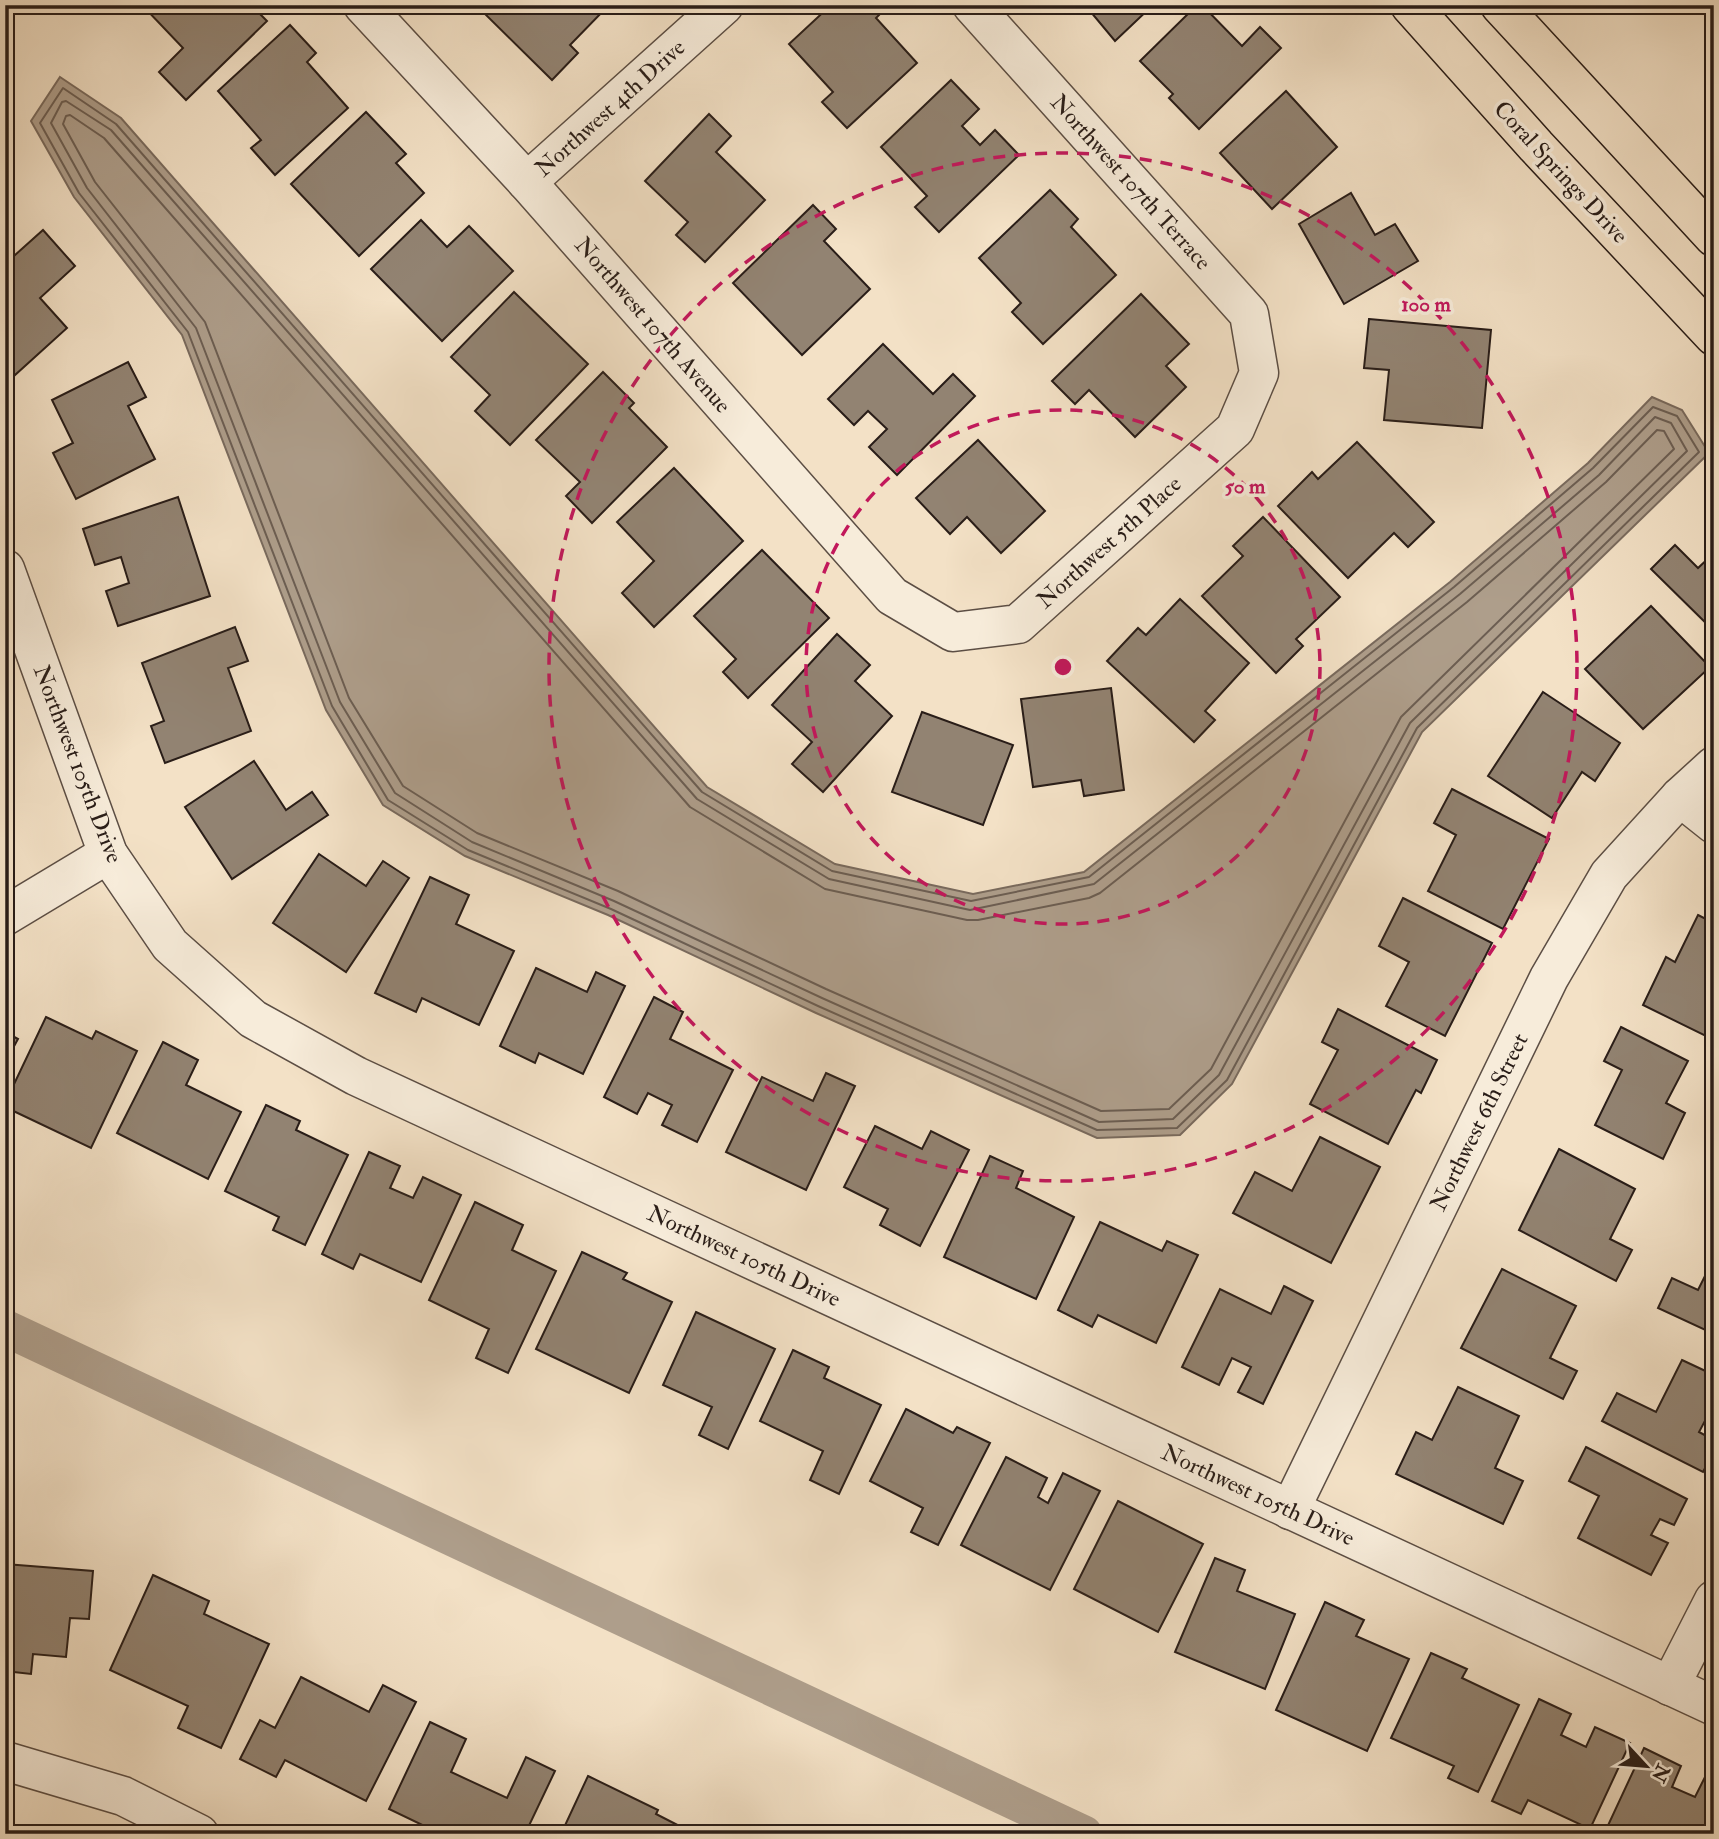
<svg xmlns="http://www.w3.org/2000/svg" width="1719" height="1839" font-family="'IM FELL Double Pica',serif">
  <rect width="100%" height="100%" fill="#f3e1c6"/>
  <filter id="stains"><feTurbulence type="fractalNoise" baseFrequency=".00286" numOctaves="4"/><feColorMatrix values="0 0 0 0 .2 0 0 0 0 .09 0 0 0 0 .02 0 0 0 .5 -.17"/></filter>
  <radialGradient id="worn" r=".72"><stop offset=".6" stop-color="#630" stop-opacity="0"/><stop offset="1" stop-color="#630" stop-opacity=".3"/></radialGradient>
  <polygon fill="#ae9e8b" stroke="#796a5d" stroke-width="2" points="60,77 121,118 707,787 835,864 973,894 1084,872 1450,582 1588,463 1652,397 1682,410 1709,453 1422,732 1232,1084 1180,1135 1097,1138 816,1013 608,915 465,856 383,805 326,710 182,335 74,197 31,121"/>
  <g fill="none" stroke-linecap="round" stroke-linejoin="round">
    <g stroke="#6c5e52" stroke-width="2">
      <polygon points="63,88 116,124 702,792 832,871 971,901 1089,877 1454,587 1593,468 1653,407 1677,416 1699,452 1417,728 1227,1080 1177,1128 1097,1130 818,1006 611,909 468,850 388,800 332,706 188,332 79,193 40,123"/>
      <polygon points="66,101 111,130 697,799 829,879 970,910 1094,884 1460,594 1599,475 1655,417 1671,423 1687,451 1410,723 1219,1075 1173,1119 1099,1122 822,998 614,901 472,842 395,793 340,702 196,328 87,188 51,123 62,102"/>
      <polygon points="70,115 104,138 690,807 825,889 967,920 978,920 1089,898 1100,893 1467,602 1606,482 1657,430 1664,431 1674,449 1401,717 1211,1069 1169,1109 1101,1111 826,989 618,891 477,833 403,786 349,698 205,322 95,182 63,124 66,116"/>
    </g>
    <polyline stroke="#ae9e8b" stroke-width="37" points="5,1328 1084,1834"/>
  </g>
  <g fill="#928372" stroke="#291d18" stroke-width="2">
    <polygon points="142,5 251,5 267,21 186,100 159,72 183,48"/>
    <polygon points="491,5 609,5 570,45 578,53 552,80 484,13"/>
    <polygon points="831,5 882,5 885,9 876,18 917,63 847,128 822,102 833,92 789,44"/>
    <polygon points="1085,5 1153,5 1115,41"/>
    <polygon points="1197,5 1202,5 1242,46 1260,27 1281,48 1199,129 1169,98 1173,94 1140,61"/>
    <polygon points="290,25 316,53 307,62 348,108 275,175 251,148 261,140 218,91"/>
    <polygon points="951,80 979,109 962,126 980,145 995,130 1019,155 939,232 915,207 927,196 881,147"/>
    <polygon points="1286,91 1337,147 1272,209 1220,153"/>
    <polygon points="366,112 406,154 396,163 424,193 359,256 291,184"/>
    <polygon points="709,114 731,136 716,152 765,200 705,262 676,235 688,222 645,181"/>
    <polygon points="1050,190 1078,219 1071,227 1116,275 1043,344 1012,312 1021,303 979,258"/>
    <polygon points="1351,193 1375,235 1395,224 1418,261 1344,304 1299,224"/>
    <polygon points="813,205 836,229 824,241 870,289 802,355 733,283"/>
    <polygon points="421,220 447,247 469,226 513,271 442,341 371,269"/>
    <polygon points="43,230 75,266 40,298 67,328 15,375 5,364 5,264"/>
    <polygon points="514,292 588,364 510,445 475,411 490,395 451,357"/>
    <polygon points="1141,294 1189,344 1166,366 1186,387 1135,437 1089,390 1075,404 1052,381"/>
    <polygon points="1369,319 1491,330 1482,428 1384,420 1389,370 1364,368"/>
    <polygon points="883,344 933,394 953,374 975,396 897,475 869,447 887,429 868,411 854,425 828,399"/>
    <polygon points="128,362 146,397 128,406 155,459 76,499 53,453 73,443 52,400"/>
    <polygon points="603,372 634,403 629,408 667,447 592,523 566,496 580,482 536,440"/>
    <polygon points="978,440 1045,511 1001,553 967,517 950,534 916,498"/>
    <polygon points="1357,442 1434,522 1408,547 1394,533 1348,578 1278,506 1312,472 1318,479"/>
    <polygon points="674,468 743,541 654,627 622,593 654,561 617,522"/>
    <polygon points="178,497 210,596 118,626 106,591 129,583 121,557 95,565 83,529"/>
    <polygon points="1263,517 1340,597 1296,639 1303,646 1276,673 1202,596 1243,556 1233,546"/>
    <polygon points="1675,545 1698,568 1714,553 1714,631 1651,569"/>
    <polygon points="762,550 829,618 748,698 723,672 736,659 694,616"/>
    <polygon points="1180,599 1249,663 1205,711 1215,720 1194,742 1107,661 1138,628 1146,635"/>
    <polygon points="1651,606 1710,667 1643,729 1585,669"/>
    <polygon points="235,627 248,661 228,668 251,731 165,763 151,726 164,721 142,663"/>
    <polygon points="837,634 870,665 855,681 892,716 823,792 792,764 812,742 772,705"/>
    <polygon points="1111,688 1124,790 1084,796 1081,780 1033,787 1021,699"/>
    <polygon points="1543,692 1620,743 1595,781 1582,772 1552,818 1488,776"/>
    <polygon points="922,712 1013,745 983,825 892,792"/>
    <polygon points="254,761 286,810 312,792 328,815 232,879 185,807"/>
    <polygon points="1452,789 1549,839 1503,929 1428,891 1456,835 1434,823"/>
    <polygon points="319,854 366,886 383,861 409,878 346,972 273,923"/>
    <polygon points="430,877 469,895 456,924 514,951 479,1025 422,998 416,1012 375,993"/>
    <polygon points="1403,898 1492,943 1445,1036 1386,1006 1409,962 1379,946"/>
    <polygon points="1698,915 1714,923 1714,1040 1643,1005 1666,957 1675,962"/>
    <polygon points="536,968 587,992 596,972 625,986 583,1074 539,1053 535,1063 500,1046"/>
    <polygon points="654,997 683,1012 670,1039 733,1070 697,1142 662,1125 672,1105 648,1093 637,1114 604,1097"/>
    <polygon points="1338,1009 1437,1060 1421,1093 1416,1090 1388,1144 1310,1104 1338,1050 1322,1042"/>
    <polygon points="46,1017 92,1039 96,1031 137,1051 91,1148 5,1107 5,1103"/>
    <polygon points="1621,1027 1688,1061 1666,1103 1685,1113 1663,1159 1595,1125 1622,1070 1604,1061"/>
    <polygon points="5,1032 18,1039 5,1063"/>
    <polygon points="163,1042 198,1060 186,1085 241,1112 208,1179 117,1133"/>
    <polygon points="826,1073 855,1086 806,1190 726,1152 762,1077 813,1101"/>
    <polygon points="266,1105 300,1121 296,1130 348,1155 305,1245 273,1230 279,1217 225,1191"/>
    <polygon points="875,1126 922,1149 931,1131 969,1150 920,1246 880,1225 888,1209 844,1187"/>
    <polygon points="1320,1137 1380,1167 1331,1263 1233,1213 1255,1172 1292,1191"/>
    <polygon points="1559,1149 1635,1189 1610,1239 1632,1250 1616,1281 1519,1230"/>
    <polygon points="369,1152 400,1166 390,1188 413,1198 423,1177 461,1195 421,1282 360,1254 353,1269 322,1254"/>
    <polygon points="990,1156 1023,1171 1016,1188 1074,1217 1036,1299 944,1257"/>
    <polygon points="475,1202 523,1225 512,1250 556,1271 508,1373 476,1358 489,1329 429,1300"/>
    <polygon points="1100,1222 1162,1251 1167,1241 1198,1255 1156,1343 1098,1315 1092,1327 1058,1310"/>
    <polygon points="582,1252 627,1273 623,1279 672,1302 629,1393 536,1349"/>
    <polygon points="1714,1258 1714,1334 1658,1308 1672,1278 1698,1290"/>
    <polygon points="1502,1269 1576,1306 1550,1358 1577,1371 1563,1399 1461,1348"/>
    <polygon points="1284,1286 1313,1301 1263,1404 1238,1392 1251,1367 1232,1358 1219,1385 1182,1367 1220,1289 1271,1314"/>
    <polygon points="696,1312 775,1349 728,1449 699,1435 712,1407 663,1385"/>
    <polygon points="793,1350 829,1367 824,1378 881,1405 839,1494 810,1480 823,1451 760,1421"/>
    <polygon points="1682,1360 1714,1375 1714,1420 1707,1417 1699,1432 1714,1440 1714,1451 1703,1472 1602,1421 1617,1393 1656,1412"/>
    <polygon points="1458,1387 1519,1416 1495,1468 1523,1481 1503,1524 1396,1474 1416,1432 1432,1440"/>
    <polygon points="906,1409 953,1433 957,1427 990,1443 938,1545 911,1532 923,1508 870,1481"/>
    <polygon points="1586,1447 1687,1499 1674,1525 1660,1519 1651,1535 1668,1543 1651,1575 1578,1538 1599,1496 1569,1481"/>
    <polygon points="1006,1457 1047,1478 1038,1497 1048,1503 1063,1473 1100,1491 1050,1590 961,1545"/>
    <polygon points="1118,1501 1203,1544 1158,1632 1074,1589"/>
    <polygon points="1215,1558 1245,1570 1237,1591 1295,1614 1265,1689 1175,1652"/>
    <polygon points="5,1564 93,1571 89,1619 70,1618 66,1657 33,1654 31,1674 5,1671"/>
    <polygon points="153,1575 209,1601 204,1614 269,1644 221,1748 178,1728 188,1706 110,1670"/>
    <polygon points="1325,1602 1364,1620 1356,1636 1409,1659 1367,1751 1276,1710"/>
    <polygon points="1431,1653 1467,1669 1462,1678 1519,1705 1478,1792 1448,1778 1454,1766 1391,1738"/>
    <polygon points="301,1677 369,1712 383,1685 416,1702 366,1801 285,1760 276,1777 240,1759 260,1720 275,1728"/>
    <polygon points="1539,1699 1571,1714 1561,1735 1586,1747 1595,1727 1630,1743 1590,1829 1528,1800 1521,1814 1492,1801"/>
    <polygon points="430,1722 466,1739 451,1772 507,1798 526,1757 555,1771 525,1834 441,1834 389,1809"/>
    <polygon points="1644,1748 1681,1766 1672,1787 1695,1797 1705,1777 1714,1781 1714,1834 1604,1834"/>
    <polygon points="588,1776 658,1810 656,1814 695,1834 561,1834"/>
  </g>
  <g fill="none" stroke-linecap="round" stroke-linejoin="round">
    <g stroke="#5c4e44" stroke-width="41">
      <g id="minor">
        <polyline points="363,5 527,182 892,596 953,632 1018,624 1235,429 1259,373 1249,314 972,5"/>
        <polyline points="527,182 724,5"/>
        <polyline points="5,569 108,854 170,945 253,1019 356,1076 1714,1706"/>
        <polyline points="1680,797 1714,824"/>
        <polyline points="5,916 108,854"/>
        <polyline points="1290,1510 1549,978 1609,875 1680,797 1714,766"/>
        <polyline points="1670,1686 1714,1600"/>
        <polyline points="5,1761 123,1796 199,1834"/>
      </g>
    </g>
    <g stroke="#291d18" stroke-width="41">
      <g id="major">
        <polyline points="1410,5 1536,146 1714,336"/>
        <polyline points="1500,5 1714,237"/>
      </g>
    </g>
    <use href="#minor" stroke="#f7ecda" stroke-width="38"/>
    <use href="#major" stroke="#f3e1c6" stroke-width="38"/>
  </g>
  <g fill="none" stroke="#c2185b" stroke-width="3.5" stroke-dasharray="12 9">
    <circle cx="1063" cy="667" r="257"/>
    <circle cx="1063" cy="667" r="514"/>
  </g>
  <g text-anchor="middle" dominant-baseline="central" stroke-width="7" stroke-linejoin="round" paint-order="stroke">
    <g font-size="23" fill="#291d18" stroke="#f7ecda">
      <text transform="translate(610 108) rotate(-42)">Northwest 4th Drive</text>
      <text transform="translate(1561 172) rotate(47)">Coral Springs Drive</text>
      <text transform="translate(1131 182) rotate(48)">Northwest 107th Terrace</text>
      <text transform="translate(653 325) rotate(49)">Northwest 107th Avenue</text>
      <text transform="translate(1109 542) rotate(-42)">Northwest 5th Place</text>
      <text transform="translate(78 764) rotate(69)">Northwest 105th Drive</text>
      <text transform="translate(1479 1122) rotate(-64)">Northwest 6th Street</text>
      <text transform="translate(744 1256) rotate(25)">Northwest 105th Drive</text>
      <text transform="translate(1258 1495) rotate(25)">Northwest 105th Drive</text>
    </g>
  </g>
  <circle cx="1063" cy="667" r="10" fill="#c2185b" stroke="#f7ecda" stroke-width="3.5"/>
  <g font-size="21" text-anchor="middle" font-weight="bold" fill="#c2185b" stroke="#f7ecda" stroke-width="7" stroke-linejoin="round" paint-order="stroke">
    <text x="1426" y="311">100 m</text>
    <text x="1245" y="493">50 m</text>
  </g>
  <rect width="1719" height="1839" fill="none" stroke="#f3e1c6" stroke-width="28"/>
  <rect x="7" y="7" width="1705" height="1825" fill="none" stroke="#291d18" stroke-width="3.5"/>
  <rect x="14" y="14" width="1691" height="1811" fill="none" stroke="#291d18" stroke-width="2"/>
  <g transform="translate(1646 1766) rotate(116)" stroke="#f7ecda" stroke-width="5" paint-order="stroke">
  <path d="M0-5L12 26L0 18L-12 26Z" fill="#291d18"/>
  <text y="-10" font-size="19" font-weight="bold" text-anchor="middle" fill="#291d18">N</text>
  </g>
  <rect width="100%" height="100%" filter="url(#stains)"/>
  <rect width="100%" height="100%" fill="url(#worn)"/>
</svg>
